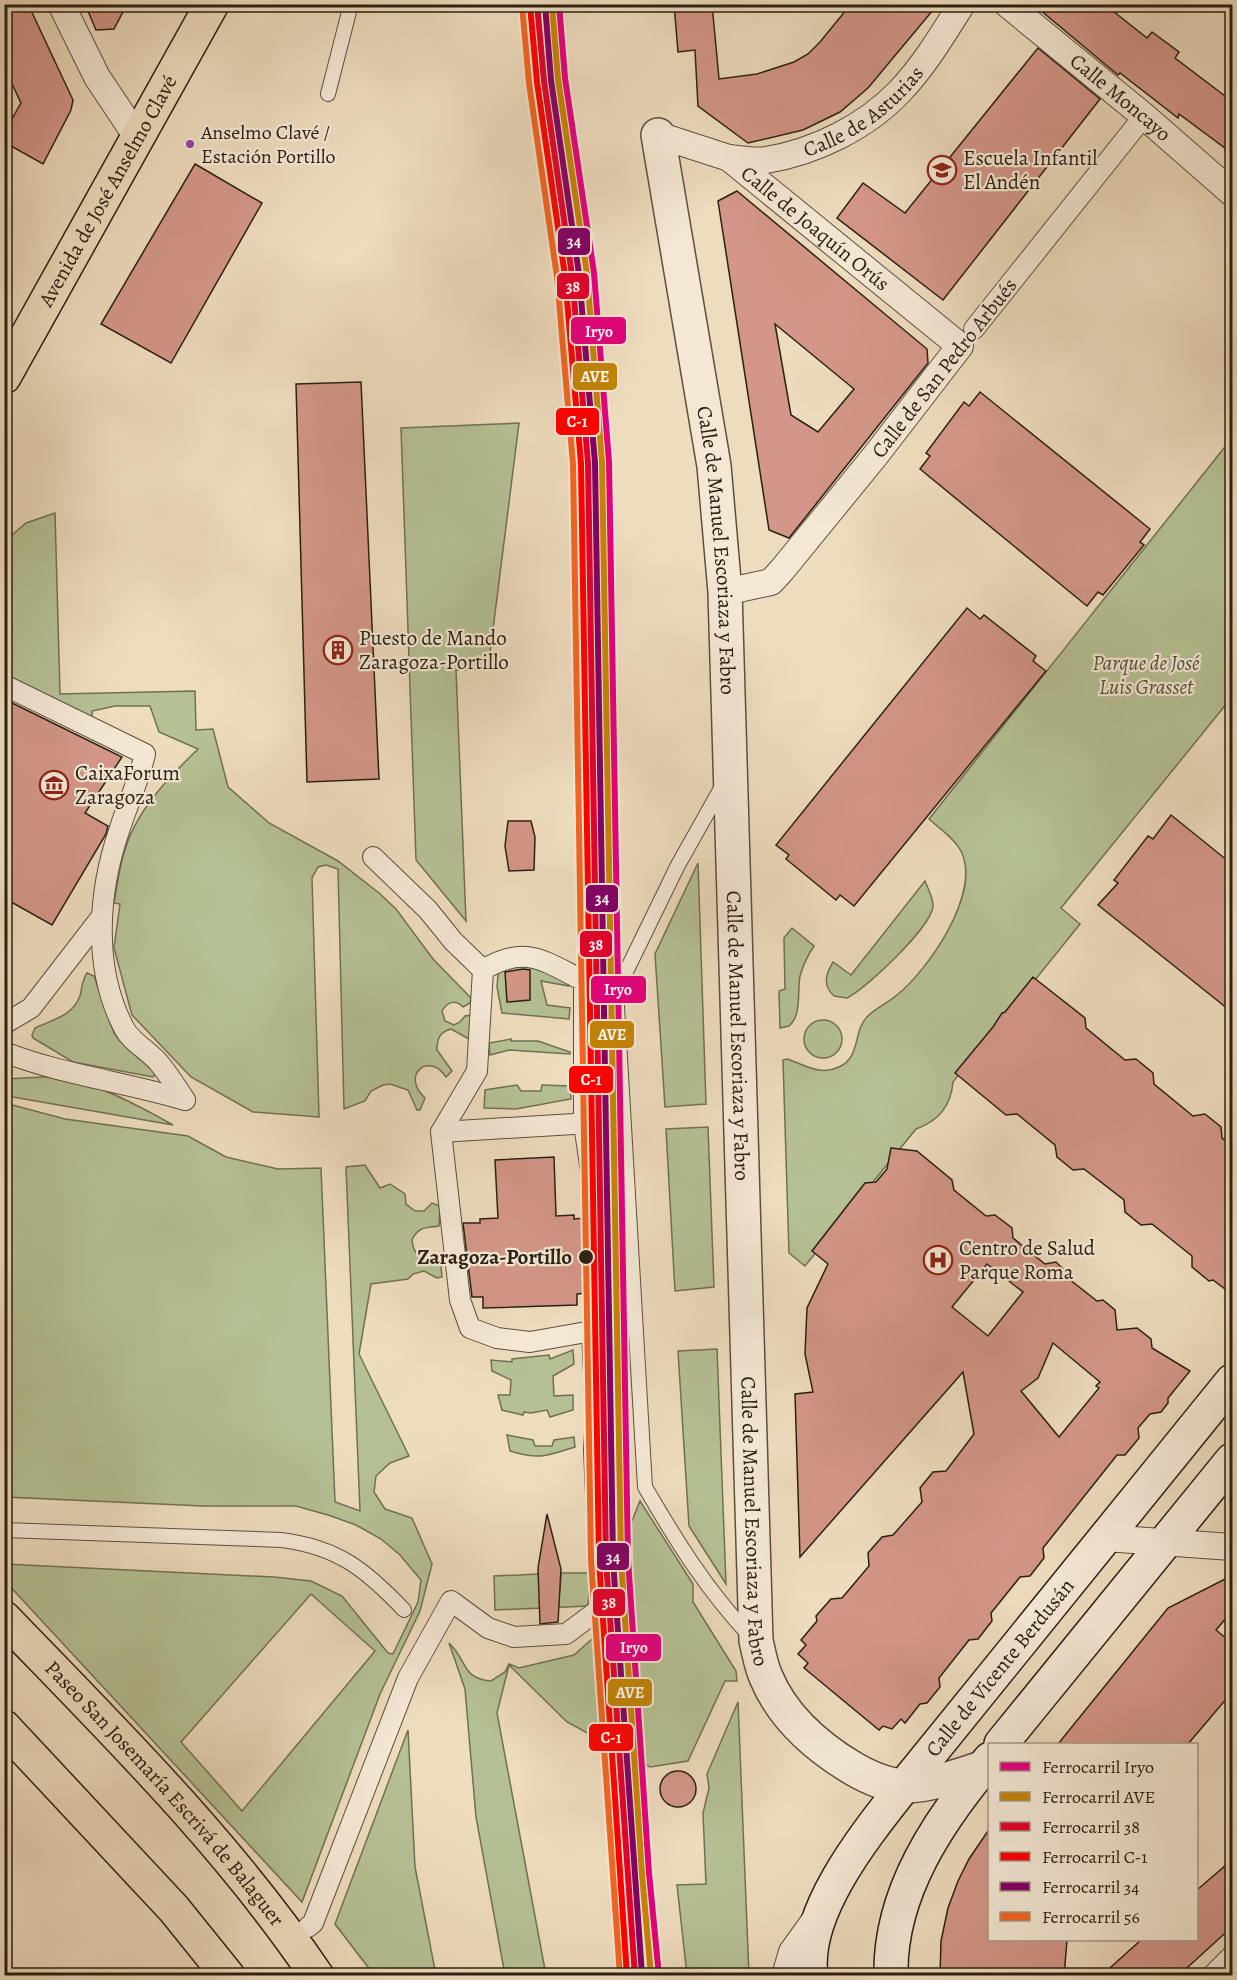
<svg xmlns="http://www.w3.org/2000/svg" width="1237" height="1980" font-family="Alegreya,serif">
  <rect width="100%" height="100%" fill="#eedcbe"/>
  <filter id="stains"><feTurbulence type="fractalNoise" baseFrequency=".00333" numOctaves="4"/><feColorMatrix values="0 0 0 0 .2 0 0 0 0 .09 0 0 0 0 .02 0 0 0 .5 -.17"/></filter>
  <radialGradient id="worn" r=".72"><stop offset=".6" stop-color="#630" stop-opacity="0"/><stop offset="1" stop-color="#630" stop-opacity=".3"/></radialGradient>
  <g fill="#b5c194" stroke="#707054" stroke-width="1.5" fill-rule="evenodd">
    <polygon points="519,423 488,669 456,670 466,921 416,860 401,428"/>
    <path d="M 1232,438 L 1232,697 L 1061,908 L 1080,924 L 953,1082 C 951,1106 939,1121 916,1129 L 805,1266 L 789,1253 L 783,1060 L 787,1059 C 805,1065 820,1076 839,1067 C 861,1057 853,1031 867,1017 C 875,1008 888,1003 897,995 C 928,970 982,893 961,851 C 954,838 940,829 929,819 Z"/>
    <path d="M 55,513 L 60,694 L 195,691 L 196,730 L 213,729 L 228,787 L 269,823 L 338,861 L 379,893 L 396,909 L 433,959 L 471,998 L 470,1003 L 463,1007 C 455,999 447,1002 442,1011 L 445,1021 L 454,1025 L 460,1022 L 465,1016 L 472,1015 L 469,1039 L 451,1029 C 440,1032 437,1038 437,1050 L 452,1071 L 446,1077 C 429,1051 400,1075 425,1098 L 420,1110 L 417,1110 L 408,1090 L 390,1084 L 383,1085 L 371,1091 L 365,1101 L 344,1109 L 338,869 L 326,865 L 318,867 L 312,878 L 319,1117 L 253,1112 L 191,1077 L 132,1015 L 114,948 L 120,904 L 114,903 C 117,887 119,869 124,853 C 135,812 168,778 198,749 L 159,732 L 150,706 L 115,706 L 92,711 L 92,718 L 36,693 L 5,673 L 5,638 L 11,634 L 12,625 L 5,605 L 5,541 L 26,523 Z"/>
    <polygon points="698,863 706,1104 665,1107 655,954"/>
    <path d="M 925,881 C 928,889 934,899 933,907 C 929,929 867,988 847,998 L 834,996 C 822,985 826,974 833,962 L 851,975 Z"/>
    <path d="M 792,928 L 814,946 C 808,955 803,965 800,976 C 797,992 802,1015 789,1026 L 780,1028 L 779,991 L 785,989 L 784,938 Z"/>
    <polygon points="513,959 569,975 569,986 541,981 547,1005 570,1008 569,1019 502,1013 497,987 499,962"/>
    <path d="M 87,973 L 94,976 L 114,1033 L 119,1040 L 154,1069 L 155,1074 L 153,1077 L 73,1062 L 33,1038 L 32,1035 L 35,1028 C 53,1019 72,1017 80,996 C 82,988 82,980 87,973 Z"/>
    <circle cx="823" cy="1039" r="19"/>
    <polygon points="511,1039 511,1041 538,1041 570,1052 570,1054 509,1050 490,1055 489,1043"/>
    <path d="M 64,1076 C 103,1087 138,1105 173,1125 L 13,1097 L 5,1094 L 5,1079 Z"/>
    <polygon points="517,1085 521,1091 541,1091 542,1085 570,1086 571,1099 516,1109 484,1108 485,1090"/>
    <path d="M 5,1103 L 65,1119 L 188,1136 L 226,1157 L 278,1169 L 321,1168 L 335,1502 L 360,1511 L 346,1167 L 365,1165 L 380,1188 L 390,1184 L 405,1194 L 406,1204 L 415,1211 L 424,1211 L 432,1203 L 440,1206 L 439,1226 C 427,1228 418,1226 412,1240 C 413,1256 426,1265 440,1256 L 442,1277 L 437,1278 L 424,1271 L 413,1274 L 408,1279 L 371,1284 L 359,1354 L 409,1456 L 390,1463 L 376,1476 L 374,1492 L 385,1509 L 412,1518 L 432,1564 L 420,1611 L 380,1694 L 302,1902 L 5,1581 L 5,1564 L 274,1577 L 311,1581 L 342,1596 L 388,1653 L 393,1654 L 418,1602 L 421,1580 L 400,1555 L 381,1539 L 356,1525 L 328,1515 L 296,1506 L 203,1506 L 5,1497 ZM 311,1594 L 375,1651 L 242,1811 L 181,1742 Z"/>
    <polygon points="708,1127 714,1287 675,1291 666,1129"/>
    <polygon points="717,1349 726,1584 689,1526 678,1351"/>
    <polygon points="573,1350 574,1364 553,1376 554,1396 573,1395 573,1410 550,1417 547,1410 531,1413 524,1412 523,1415 502,1410 498,1395 510,1395 511,1380 492,1371 491,1360 512,1362 512,1359 549,1355 550,1359"/>
    <path d="M 507,1435 L 533,1440 L 535,1446 L 552,1446 L 554,1440 L 574,1437 L 575,1447 C 547,1456 539,1460 510,1451 Z"/>
    <path d="M 640,1501 L 693,1584 L 693,1602 L 736,1671 L 737,1681 L 725,1681 L 688,1761 L 650,1767 L 567,1722 L 509,1665 L 497,1713 L 546,1975 L 505,1975 L 476,1817 L 465,1689 L 449,1643 C 468,1661 461,1678 491,1681 L 505,1672 L 509,1664 L 519,1668 L 574,1655 L 610,1623 L 626,1578 L 623,1543 Z"/>
    <polygon points="561,1573 590,1573 588,1606 495,1610 494,1576 539,1574 556,1601 560,1590"/>
    <polygon points="738,1702 749,1975 687,1975 677,1885 706,1884 703,1813 709,1788 707,1774"/>
    <polygon points="408,1730 415,1867 436,1975 374,1975 335,1924"/>
  </g>
  <g fill="#d39688" stroke="#2b2015" stroke-width="1.5" fill-rule="evenodd">
    <polygon points="4,4 28,4 73,100 71,110 43,164 4,142 4,133 21,103 4,67"/>
    <polygon points="85,4 127,4 114,29 96,30"/>
    <polygon points="674,4 712,4 719,79 757,74 794,62 808,54 820,42 851,4 938,4 868,88 840,112 803,130 748,143 698,106 695,50 678,52"/>
    <polygon points="1033,4 1104,4 1147,38 1152,32 1179,52 1175,58 1233,102 1233,154 1179,114 1178,118 1120,73 1118,75"/>
    <polygon points="1038,48 1100,99 943,300 837,218 863,183 905,213"/>
    <polygon points="195,164 262,203 171,363 101,324"/>
    <path d="M 737,191 L 927,349 L 928,363 L 789,538 L 769,530 L 718,201 ZM 775,324 L 854,389 L 818,432 L 791,415 Z"/>
    <polygon points="361,382 379,779 307,782 296,384"/>
    <polygon points="980,392 1150,529 1140,542 1144,545 1103,595 1098,592 1087,606 920,469 930,456 926,453 964,402 969,406"/>
    <polygon points="967,608 980,619 984,615 1036,656 1033,661 1046,671 854,906 840,895 836,900 786,859 789,855 776,845"/>
    <polygon points="4,699 122,757 85,813 108,826 106,834 52,925 4,898"/>
    <polygon points="1171,815 1233,865 1233,1013 1098,905 1118,883 1114,880 1148,836 1153,839"/>
    <polygon points="508,821 531,821 535,837 534,870 509,871 505,846"/>
    <polygon points="523,969 530,970 530,1000 507,1002 505,972"/>
    <polygon points="1033,977 1085,1018 1086,1028 1125,1060 1136,1059 1153,1073 1154,1084 1193,1116 1205,1114 1221,1127 1222,1138 1233,1147 1233,1295 1213,1280 1209,1281 1192,1267 1192,1256 1152,1224 1141,1225 1125,1212 1124,1200 1084,1169 1073,1170 1057,1157 1055,1145 1017,1114 1006,1115 955,1073 993,1027 1002,1013 1005,1012"/>
    <path d="M 891,1148 L 917,1151 L 952,1180 L 954,1190 L 986,1216 L 995,1215 L 1012,1228 L 1013,1238 L 1045,1264 L 1056,1262 L 1063,1269 L 1064,1275 L 1097,1301 L 1103,1300 L 1115,1310 L 1117,1330 L 1137,1328 L 1151,1339 L 1152,1348 L 1190,1371 L 1168,1398 L 1168,1403 L 1161,1412 L 1150,1414 L 1138,1428 L 1139,1438 L 1125,1455 L 1117,1455 L 1043,1548 L 1044,1558 L 1030,1576 L 1020,1577 L 991,1613 L 992,1621 L 978,1639 L 969,1640 L 939,1678 L 940,1687 L 927,1703 L 920,1704 L 905,1723 L 901,1719 L 892,1729 L 883,1726 L 879,1730 L 804,1668 L 808,1663 L 798,1654 L 806,1645 L 801,1640 L 817,1621 L 816,1616 L 831,1599 L 842,1598 L 869,1566 L 868,1553 L 882,1537 L 893,1535 L 922,1502 L 920,1488 L 933,1472 L 946,1471 L 974,1434 L 963,1372 L 800,1557 L 795,1394 L 813,1392 L 805,1354 L 807,1308 L 828,1264 L 812,1251 L 865,1183 L 876,1182 L 887,1169 ZM 987,1264 L 1023,1292 L 988,1336 L 952,1307 ZM 1053,1343 L 1100,1382 L 1096,1386 L 1099,1388 L 1059,1437 L 1021,1391 L 1038,1378 Z"/>
    <polygon points="554,1157 556,1216 574,1215 574,1219 585,1218 588,1293 577,1294 577,1305 483,1308 483,1297 472,1297 463,1223 480,1223 480,1219 498,1218 495,1160"/>
    <polygon points="547,1514 561,1569 558,1622 540,1624 538,1568"/>
    <polygon points="1233,1575 1233,1610 1216,1630 1233,1644 1233,1691 1188,1744 1058,1744 1168,1608"/>
    <circle cx="678" cy="1789" r="18"/>
    <polygon points="990,1828 990,1940 1067,1940 1064,1976 940,1976 941,1941 948,1908 958,1881 969,1859"/>
    <polygon points="1233,1859 1233,1926 1178,1976 1101,1976 1141,1940 1197,1940 1197,1890"/>
  </g>
  <g fill="none" stroke-linecap="round" stroke-linejoin="round">
    <g stroke="#5c4f3f" stroke-width="16">
      <g id="service">
        <polyline points="328,94 351,4"/>
        <path d="M 723,785 L 678,865 L 622,980 L 617,1006 L 645,1487 C 677,1542 706,1589 750,1636"/>
        <path d="M 4,1530 L 281,1540 C 338,1547 366,1570 404,1610"/>
      </g>
    </g>
    <g stroke="#5c4f3f" stroke-width="22">
      <g id="pedestrian">
        <polyline points="974,329 1144,116"/>
        <path d="M 4,685 L 145,754 C 139,780 128,803 120,828 C 98,891 92,967 124,1028 C 131,1042 149,1051 159,1063 C 169,1075 177,1088 185,1100"/>
        <polyline points="373,857 428,910 453,941 483,970"/>
        <polyline points="4,1024 31,1008 102,916"/>
        <path d="M 4,1052 C 63,1075 126,1082 185,1100"/>
        <polyline points="441,1132 607,1122"/>
        <path d="M 308,1927 L 313,1923 L 408,1678 L 451,1601 L 488,1628 L 514,1637 L 566,1634 L 601,1608 L 594,1450 L 596,1417 L 592,1331 L 600,1301 L 597,1213 L 584,1124 L 584,981 C 544,961 525,944 483,970 L 477,1071 L 441,1132 L 460,1300 L 470,1328 L 497,1338 L 530,1342 L 592,1331 L 618,1330"/>
      </g>
    </g>
    <g stroke="#5c4f3f" stroke-width="28">
      <g id="minor">
        <polyline points="61,4 97,77 137,137"/>
        <path id="s1" d="M 1007,4 L 1144,116 L 1232,193"/>
        <path id="s2" d="M 658,135 L 729,158 L 960,346 L 875,456 L 782,570 L 771,582 L 725,592"/>
        <path id="s3" d="M 729,158 C 741,159 755,162 766,160 C 815,152 866,127 900,91 C 924,66 943,34 962,4"/>
        <polyline points="1105,1538 1232,1547"/>
        <polyline points="785,1976 792,1952 815,1920"/>
        <polyline points="1216,1976 1232,1960"/>
      </g>
    </g>
    <g stroke="#5c4f3f" stroke-width="36">
      <g id="tertiary">
        <path id="s4" d="M 658,135 L 714,466 L 725,592 L 756,1641 C 759,1653 761,1666 766,1677 C 783,1718 817,1747 854,1769 C 870,1778 887,1786 906,1786 C 933,1785 957,1776 982,1768"/>
      </g>
    </g>
    <g stroke="#2b2015" stroke-width="36">
      <g id="secondary">
        <polyline points="1001,1744 1232,1460"/>
        <path id="s5" d="M 811,1976 C 802,1912 867,1833 904,1786 L 1232,1381"/>
        <path d="M 891,1976 C 889,1893 939,1820 990,1759"/>
      </g>
    </g>
    <g stroke="#2b2015" stroke-width="36">
      <g id="primary">
        <path id="s6" d="M 4,377 L 212,4"/>
        <path id="s7" d="M 4,1618 C 114,1732 228,1844 317,1976"/>
        <polyline points="4,1727 174,1909 228,1976"/>
      </g>
    </g>
    <use href="#service" stroke="#f4e8d5" stroke-width="14"/>
    <use href="#pedestrian" stroke="#f4e8d5" stroke-width="20"/>
    <use href="#minor" stroke="#f4e8d5" stroke-width="26"/>
    <use href="#tertiary" stroke="#f4e8d5" stroke-width="33"/>
    <use href="#secondary" stroke="#f4e8d5" stroke-width="33"/>
    <use href="#primary" stroke="#eedcbe" stroke-width="33"/>
    <g stroke="#f4e8d5" stroke-width="10">
      <polyline id="rail-1" points="559,4 565,78 594,273 609,462 628,1559 649,1873 659,1976"/>
    </g>
    <g stroke="#f4e8d5" stroke-width="10">
      <polyline id="rail-2" points="552,5 558,79 587,274 602,462 621,1559 642,1874 651,1976"/>
    </g>
    <g stroke="#f4e8d5" stroke-width="10">
      <polyline id="rail-3" points="537,4 544,81 572,275 588,463 606,1560 635,1976"/>
    </g>
    <g stroke="#f4e8d5" stroke-width="10">
      <polyline id="rail-4" points="530,5 537,82 565,276 581,463 599,1560 627,1976"/>
    </g>
    <g stroke="#f4e8d5" stroke-width="10">
      <polyline id="rail-5" points="545,4 551,80 579,274 595,463 613,1560 642,1975"/>
    </g>
    <g stroke="#f4e8d5" stroke-width="10">
      <polyline id="rail-6" points="522,5 529,83 557,277 573,464 591,1560 620,1976"/>
    </g>
    <use href="#rail-1" stroke="#e5007d" stroke-width="6"/>
    <use href="#rail-2" stroke="#c48405" stroke-width="6"/>
    <use href="#rail-3" stroke="#e4002b" stroke-width="6"/>
    <use href="#rail-4" stroke="#f00" stroke-width="6"/>
    <use href="#rail-5" stroke="#830065" stroke-width="6"/>
    <use href="#rail-6" stroke="#f26522" stroke-width="6"/>
  </g>
  <defs>
    <g id="school-ring" transform="scale(1.5)"><circle r="9.5" fill="#f4e8d5" stroke="#8f2418" stroke-width="1.5"/><path d="M0-5L7-2L0 1L-7-2ZM-4 1L0 2.5L4 1V4Q0 6-4 4Z" fill="#8f2418"/></g>
    <g id="building-ring" transform="scale(1.5)"><circle r="9.5" fill="#f4e8d5" stroke="#8f2418" stroke-width="1.5"/><path d="M-4-6H4V6H1V3H-1V6H-4ZM-2.5-4.3h1.7v1.8h-1.7ZM.8-4.3h1.7v1.8H.8ZM-2.5-1h1.7V.8h-1.7ZM.8-1h1.7V.8H.8Z" fill="#8f2418"/></g>
    <g id="museum-ring" transform="scale(1.5)"><circle r="9.5" fill="#f4e8d5" stroke="#8f2418" stroke-width="1.5"/><path d="M0-6L6-3V-2H-6V-3ZM-5-1h2V3h-2ZM-1-1h2V3h-2ZM3-1h2V3H3ZM-6 4H6V6H-6Z" fill="#8f2418"/></g>
    <g id="hospital-ring" transform="scale(1.5)"><circle r="9.5" fill="#f4e8d5" stroke="#8f2418" stroke-width="1.5"/><path d="M-5-5h3v3.5h4V-5h3V5h-3V1.5h-4V5h-3Z" fill="#8f2418"/></g>
  </defs>
  <g fill-rule="evenodd">
    <use href="#school-ring" x="942" y="170"/>
    <use href="#building-ring" x="338" y="650"/>
    <use href="#museum-ring" x="54" y="785"/>
    <use href="#hospital-ring" x="938" y="1260"/>
  </g>
  <circle fill="#8e44ad" stroke="#f4e8d5" stroke-width="2" cx="190" cy="144" r="5"/>
  <circle fill="#2b2015" stroke="#f4e8d5" stroke-width="2" cx="586" cy="1257" r="8"/>
  <g text-anchor="middle" dominant-baseline="central" stroke-width="4.5" stroke-linejoin="round" paint-order="stroke">
    <g font-size="20" fill="#2b2015" stroke="#f4e8d5" text-anchor="start">
      <text x="201" y="132">Anselmo Clavé /<tspan x="201" dy="24">Estación Portillo</tspan></text>
    </g>
    <g font-size="21" fill="#2b2015" stroke="#f4e8d5">
      <text stroke="none"><textPath href="#s1" startOffset="147">Calle Moncayo</textPath></text>
      <text stroke="none"><textPath href="#s3" startOffset="148">Calle de Asturias</textPath></text>
      <text stroke="none"><textPath href="#s6" startOffset="213">Avenida de José Anselmo Clavé</textPath></text>
      <text stroke="none"><textPath href="#s2" startOffset="186">Calle de Joaquín Orús</textPath></text>
      <text transform="translate(944 368) rotate(-52)">Calle de San Pedro Arbués</text>
      <text stroke="none"><textPath href="#s4" startOffset="420">Calle de Manuel Escoriaza y Fabro</textPath></text>
      <text stroke="none"><textPath href="#s4" startOffset="906">Calle de Manuel Escoriaza y Fabro</textPath></text>
      <text stroke="none"><textPath href="#s4" startOffset="1392">Calle de Manuel Escoriaza y Fabro</textPath></text>
      <text stroke="none"><textPath href="#s5" startOffset="369">Calle de Vicente Berdusán</textPath></text>
      <text stroke="none"><textPath href="#s7" startOffset="238">Paseo San Josemaría Escrivá de Balaguer</textPath></text>
    </g>
    <g font-size="21" fill="#2b2015" stroke="#f4e8d5" text-anchor="start">
      <text x="963" y="158">Escuela Infantil<tspan x="963" dy="24">El Andén</tspan></text>
      <text x="359" y="638">Puesto de Mando<tspan x="359" dy="24">Zaragoza-Portillo</tspan></text>
      <text x="75" y="773">CaixaForum<tspan x="75" dy="24">Zaragoza</tspan></text>
      <text x="959" y="1248">Centro de Salud<tspan x="959" dy="24">Parque Roma</tspan></text>
    </g>
    <g font-size="21" font-style="italic" fill="#54503b" stroke="#f4e8d5">
      <text x="1146" y="663">Parque de José<tspan x="1146" dy="24">Luis Grasset</tspan></text>
    </g>
    <g font-size="21" font-weight="bold" fill="#2b2015" stroke="#f4e8d5" text-anchor="end">
      <text x="572" y="1257">Zaragoza-Portillo</text>
    </g>
  </g>
  <g stroke="#f4e8d5" stroke-width="2">
    <rect x="557" y="227" width="34" height="29" rx="6" fill="#830065"/>
    <rect x="556" y="272" width="34" height="28" rx="6" fill="#e4002b"/>
    <rect x="570" y="316" width="57" height="29" rx="6" fill="#e5007d"/>
    <rect x="572" y="362" width="46" height="29" rx="6" fill="#c48405"/>
    <rect x="555" y="407" width="45" height="29" rx="6" fill="#f00"/>
    <rect x="585" y="884" width="34" height="29" rx="6" fill="#830065"/>
    <rect x="579" y="930" width="34" height="28" rx="6" fill="#e4002b"/>
    <rect x="590" y="975" width="57" height="29" rx="6" fill="#e5007d"/>
    <rect x="589" y="1020" width="46" height="29" rx="6" fill="#c48405"/>
    <rect x="568" y="1065" width="46" height="29" rx="6" fill="#f00"/>
    <rect x="596" y="1542" width="34" height="29" rx="6" fill="#830065"/>
    <rect x="592" y="1588" width="34" height="29" rx="6" fill="#e4002b"/>
    <rect x="605" y="1633" width="57" height="29" rx="6" fill="#e5007d"/>
    <rect x="607" y="1678" width="46" height="29" rx="6" fill="#c48405"/>
    <rect x="588" y="1723" width="46" height="29" rx="6" fill="#f00"/>
  </g>
  <g font-size="16" text-anchor="middle" font-weight="bold" fill="#fff">
    <text x="574" y="247">34</text>
    <text x="573" y="292">38</text>
    <text x="599" y="337">Iryo</text>
    <text x="595" y="382">AVE</text>
    <text x="577" y="427">C-1</text>
    <text x="602" y="904">34</text>
    <text x="596" y="950">38</text>
    <text x="618" y="995">Iryo</text>
    <text x="612" y="1040">AVE</text>
    <text x="591" y="1085">C-1</text>
    <text x="613" y="1563">34</text>
    <text x="609" y="1608">38</text>
    <text x="634" y="1653">Iryo</text>
    <text x="630" y="1698">AVE</text>
    <text x="611" y="1743">C-1</text>
  </g>
  <rect width="1237" height="1980" fill="none" stroke="#eedcbe" stroke-width="24"/>
  <rect x="6" y="6" width="1225" height="1968" fill="none" stroke="#2b2015" stroke-width="3"/>
  <rect x="12" y="12" width="1213" height="1956" fill="none" stroke="#2b2015" stroke-width="1.5"/>
  <rect x="988" y="1743" width="210" height="198" fill="#f4e8d5" stroke="#a49888" stroke-width="1.5"/>
  <rect x="1000" y="1762" width="30" height="9" fill="#e5007d" stroke="#a49888" stroke-width="1.5"/>
  <text x="1042" y="1773" font-size="18" fill="#2b2015">Ferrocarril Iryo</text>
  <rect x="1000" y="1792" width="30" height="9" fill="#c48405" stroke="#a49888" stroke-width="1.5"/>
  <text x="1042" y="1803" font-size="18" fill="#2b2015">Ferrocarril AVE</text>
  <rect x="1000" y="1822" width="30" height="9" fill="#e4002b" stroke="#a49888" stroke-width="1.5"/>
  <text x="1042" y="1833" font-size="18" fill="#2b2015">Ferrocarril 38</text>
  <rect x="1000" y="1852" width="30" height="9" fill="#ff0000" stroke="#a49888" stroke-width="1.5"/>
  <text x="1042" y="1863" font-size="18" fill="#2b2015">Ferrocarril C-1</text>
  <rect x="1000" y="1882" width="30" height="9" fill="#830065" stroke="#a49888" stroke-width="1.5"/>
  <text x="1042" y="1893" font-size="18" fill="#2b2015">Ferrocarril 34</text>
  <rect x="1000" y="1912" width="30" height="9" fill="#f26522" stroke="#a49888" stroke-width="1.5"/>
  <text x="1042" y="1923" font-size="18" fill="#2b2015">Ferrocarril 56</text>
  <rect width="100%" height="100%" filter="url(#stains)"/>
  <rect width="100%" height="100%" fill="url(#worn)"/>
</svg>
